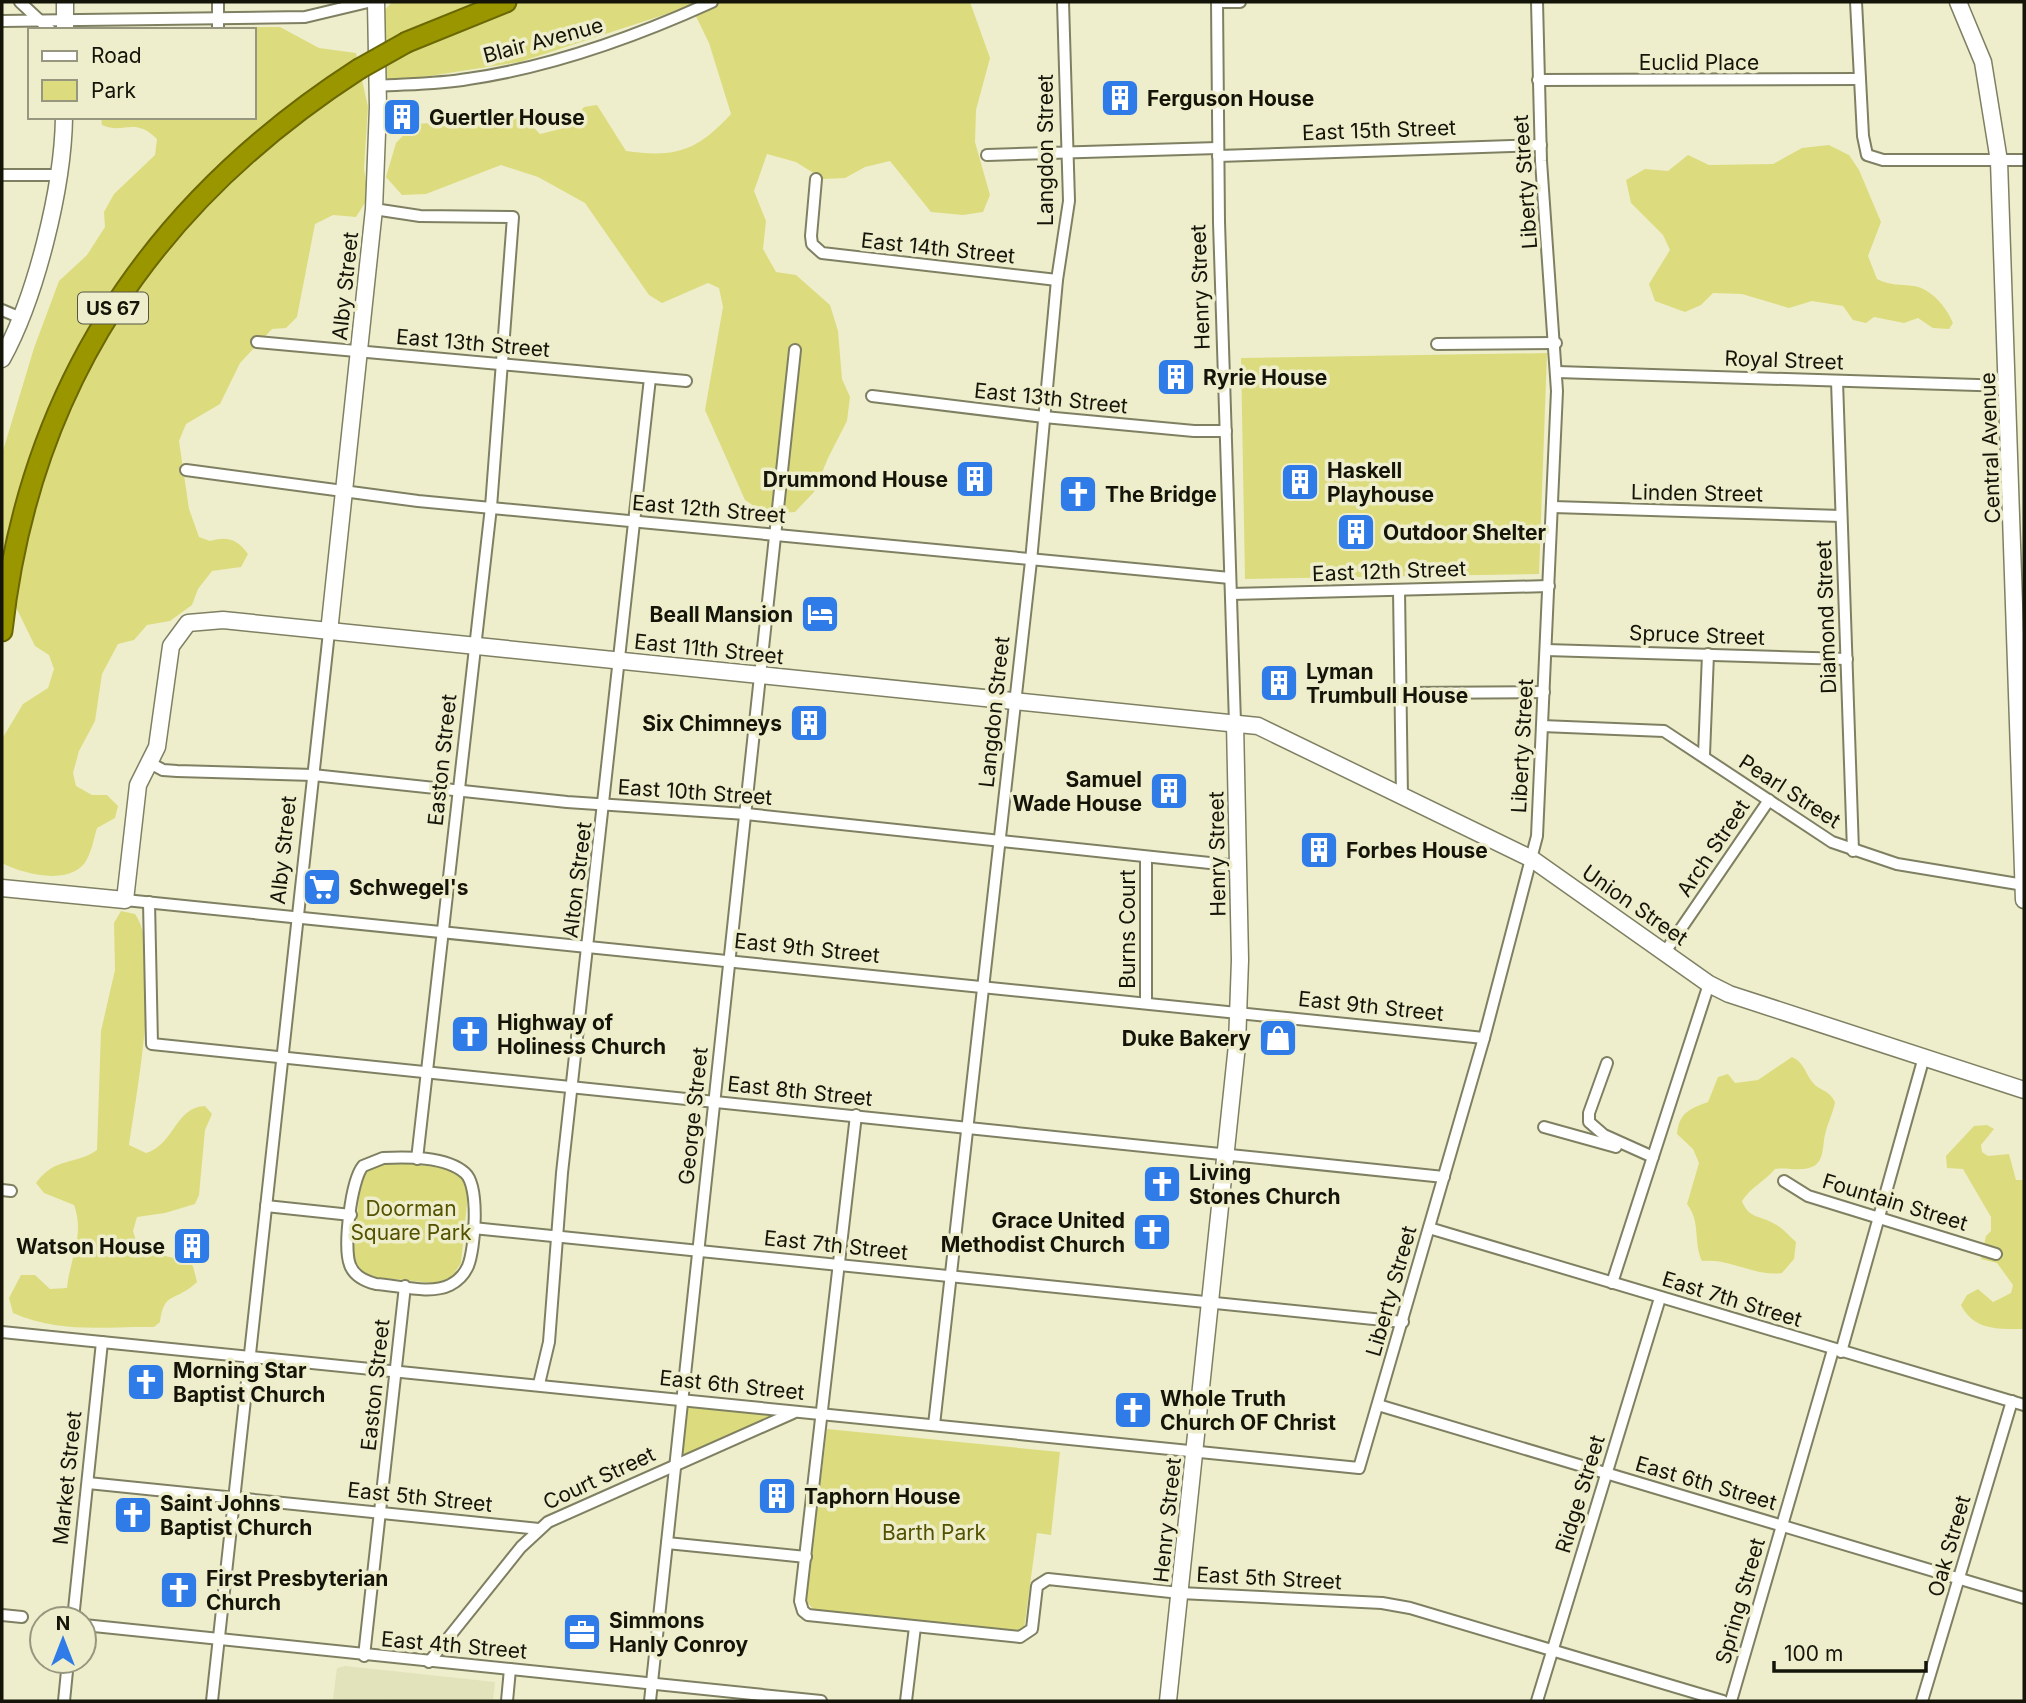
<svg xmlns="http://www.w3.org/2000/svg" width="2026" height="1703" font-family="Inter,sans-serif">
  <rect width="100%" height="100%" fill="#eeeecd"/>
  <polygon fill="#e2e3ba" points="345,1666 495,1682 493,1701 333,1699 337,1668"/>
  <g fill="#dcdc7e">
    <path d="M 392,2 L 970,2 L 990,58 L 976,110 L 975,142 L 990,195 L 983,212 L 963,215 L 931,212 L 890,161 L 865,167 L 845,178 L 823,179 L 796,162 L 767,154 L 754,191 L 766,221 L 763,249 L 776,272 L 796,275 L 830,305 L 838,331 L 842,379 L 850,397 L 847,421 L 828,458 L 814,492 L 795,512 L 766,514 L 745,500 L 705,410 L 723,307 L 719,288 L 708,283 L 662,303 L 649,295 L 585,203 L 538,177 L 501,165 L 426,194 L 402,195 L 386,177 L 396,143 L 414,124 L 447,122 L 485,109 L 519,112 L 540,134 L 568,127 L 584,107 L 597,105 L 626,151 C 676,158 697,151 731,114 L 709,43 L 691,6 L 520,62 L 397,81 L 384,78 L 384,11 Z"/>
    <path d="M 128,27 L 280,27 L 319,48 L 356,53 L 368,107 L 364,168 L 368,198 L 356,217 L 333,215 L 315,224 L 297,317 L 286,328 L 272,329 L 240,363 L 220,404 L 186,424 L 179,441 L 189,509 L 199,537 L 210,541 C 228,536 237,539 248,554 L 241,567 L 212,571 L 198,589 L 192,605 L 170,621 L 147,625 L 134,640 L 118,644 L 102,674 L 95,721 L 79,751 L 73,773 L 76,786 L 92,795 L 107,795 L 118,806 L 115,818 L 97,828 C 94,838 91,855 84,864 C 66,885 23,874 2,863 L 2,739 L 23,704 L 48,688 L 54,669 L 49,655 L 35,646 L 2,579 L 2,454 L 34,348 L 59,281 L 87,255 L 105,227 L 104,212 L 114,194 L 155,155 L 157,139 C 134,116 124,135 102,125 L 101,117 L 254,117 L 254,30 L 117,30 Z"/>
    <path d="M 1829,145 L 1849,155 L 1859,170 L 1881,222 L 1868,256 L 1877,279 C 1891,286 1900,284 1914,286 C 1932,289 1947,308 1953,323 L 1949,329 L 1933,328 L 1918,318 L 1904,323 L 1874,317 L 1866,323 L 1853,320 L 1843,306 L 1812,301 L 1789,308 L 1742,294 L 1713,293 L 1701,305 L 1685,312 L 1655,301 L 1649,284 L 1670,250 L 1663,235 L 1631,203 L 1626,180 L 1645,169 L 1668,171 L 1688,155 L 1709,165 L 1773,164 L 1802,148 Z"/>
    <polygon points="1547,353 1539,574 1245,579 1241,358"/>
    <path d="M 121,911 L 135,914 C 163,952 136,1096 129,1145 L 146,1153 C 174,1145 175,1107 205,1106 L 212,1114 L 205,1130 L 199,1195 L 195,1204 L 165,1213 L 137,1217 L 133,1231 L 138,1248 C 157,1257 176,1255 193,1266 L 197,1282 C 175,1303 164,1290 160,1322 L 154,1327 C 104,1326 61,1334 13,1313 L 9,1298 L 21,1275 L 35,1275 L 50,1289 L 67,1288 C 70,1258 85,1235 74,1205 L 44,1193 L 36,1183 C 56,1156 74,1166 97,1150 L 101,1031 L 115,970 L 114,923 Z"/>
    <path d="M 1792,1057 C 1805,1063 1805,1074 1814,1084 C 1822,1092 1828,1089 1835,1102 C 1833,1114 1827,1124 1825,1135 C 1822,1147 1825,1164 1809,1168 C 1798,1171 1786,1167 1775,1169 C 1765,1181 1750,1188 1742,1201 C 1749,1219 1759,1215 1773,1223 C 1782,1227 1789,1236 1796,1242 L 1794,1259 L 1782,1273 C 1755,1277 1731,1258 1702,1261 C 1693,1242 1701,1222 1687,1204 L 1699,1163 L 1693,1149 L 1677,1134 C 1679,1113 1689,1109 1708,1102 L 1718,1077 L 1728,1074 L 1735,1083 L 1758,1080 Z"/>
    <path d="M 1987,1125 L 1994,1129 L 1981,1145 L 1982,1152 L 1988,1156 L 2009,1154 L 2016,1180 L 2024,1180 L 2024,1329 C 1999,1329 1974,1331 1961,1305 L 1967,1295 L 1978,1289 L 1993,1302 L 2011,1293 L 2013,1285 L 1997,1263 L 1981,1259 L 1986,1236 L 1991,1231 L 1991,1217 L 1963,1169 L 1947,1168 L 1946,1156 L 1974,1126 Z"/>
    <polygon points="385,1161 452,1169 464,1178 468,1193 461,1263 451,1278 434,1283 373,1277 363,1273 353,1257 361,1177 365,1171"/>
    <polygon points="686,1403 788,1412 680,1458"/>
    <polygon points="827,1429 1060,1452 1051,1535 1037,1533 1024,1629 1016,1632 815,1611 806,1601"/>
  </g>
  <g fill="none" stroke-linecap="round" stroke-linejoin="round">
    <g stroke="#7f8062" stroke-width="14">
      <g id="street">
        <polyline points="20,2 50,30"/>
        <polyline points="218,2 218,30"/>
        <polyline points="1217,2 1219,222 1235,723"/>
        <polyline points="1217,2 1240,2"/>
        <polyline points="1856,2 1863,136 1867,155 1883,160 2024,160"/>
        <polyline points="2,21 305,17 368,2"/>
        <polyline points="1538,80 1860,79"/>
        <path d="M 378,86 C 408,84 439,84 468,79 C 552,67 635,37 712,2"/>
        <polyline points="987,155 1218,148"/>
        <polyline points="1218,156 1541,145"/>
        <polyline points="2,175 61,175"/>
        <polyline points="816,179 811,236 812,244 822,253 1057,280"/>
        <polyline points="374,209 420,216 513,217 491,507 417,1159"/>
        <polyline points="2,310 21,318"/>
        <polyline points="257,342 686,381"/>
        <polyline points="1437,344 1556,343"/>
        <polyline points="1557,372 2009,386"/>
        <polyline points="1837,381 1853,851"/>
        <polyline points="872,396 1044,417 1194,431 1226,431"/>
        <polyline points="186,470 418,501 1230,578"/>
        <polyline points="1553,507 1841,516"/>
        <polyline points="1399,590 1402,797"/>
        <polyline points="1231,594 1549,586"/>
        <polyline points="1546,650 1847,659"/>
        <polyline points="1402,693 1544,692"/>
        <polyline points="1542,726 1664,731 1832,842 1897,864 2024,885"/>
        <polyline points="1704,755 1708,654"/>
        <polyline points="150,763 163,770 177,771 313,775 567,802 746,814 1238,866"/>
        <polyline points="1146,857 1146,1002"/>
        <polyline points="125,900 1484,1038"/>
        <polyline points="149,902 152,1044 1444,1177"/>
        <polyline points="1665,952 1769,800"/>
        <polyline points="1607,1063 1589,1113 1589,1122 1604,1135 1653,1157"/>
        <polyline points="856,1115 800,1601 803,1611 808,1615 1020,1637 1032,1629 1037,1586 1048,1579 1180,1593 1382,1603 1410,1608 1723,1701"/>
        <polyline points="1544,1127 1616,1147"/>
        <path d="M 383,1158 C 407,1157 446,1156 465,1173 C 480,1186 475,1249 468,1266 C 464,1275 458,1281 450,1285 C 430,1295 397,1285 376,1284 C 364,1281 354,1276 350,1265 C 343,1247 351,1180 363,1166 Z"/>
        <polyline points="1784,1181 1808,1196 1996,1254"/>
        <polyline points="2,1190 11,1191"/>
        <polyline points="266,1206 351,1215"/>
        <polyline points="473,1228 1403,1322"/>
        <polyline points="1429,1228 2024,1405"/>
        <polyline points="1612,1283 1709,984"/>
        <polyline points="2,1332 1359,1468 1484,1038 1537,836 1557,391 1541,161 1537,2"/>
        <polyline points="1841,1352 1924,1057"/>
        <polyline points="539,1384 549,1342 562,1173 650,378"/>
        <polyline points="1378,1405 2024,1598"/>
        <polyline points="934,1425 1031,561 1057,280 1069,201 1063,2"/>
        <polyline points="88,1483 539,1529"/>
        <polyline points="667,1543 806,1557"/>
        <polyline points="2,1615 22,1617"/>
        <polyline points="73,1619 102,1342"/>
        <polyline points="84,1625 821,1701"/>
        <polyline points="364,1656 405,1286"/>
        <polyline points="429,1662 521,1547 548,1522 793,1413"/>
        <polyline points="64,1701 68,1661"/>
        <polyline points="212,1701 329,632"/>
        <polyline points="507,1701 510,1669"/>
        <polyline points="650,1701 795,350"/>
        <polyline points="906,1701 915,1627"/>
        <polyline points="1537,1701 1660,1298"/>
        <polyline points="1731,1701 1833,1350"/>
        <polyline points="1922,1701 2012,1401"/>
      </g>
    </g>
    <g stroke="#7f8062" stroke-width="19">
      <g id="secondary">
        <polyline points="65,2 65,30"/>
        <polyline points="1958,2 1983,62 1999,161 2024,900"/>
        <path d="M 2,359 C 36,297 63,188 64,117"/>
        <polyline points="329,632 374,209 378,107 376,2"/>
        <polyline points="2,888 125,900 138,785 157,747 171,646 188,623 223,620 1258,726 1532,859 1709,984 1729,994 2024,1090"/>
        <polyline points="1168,1701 1237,1045 1240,960 1235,723"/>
      </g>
    </g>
    <g stroke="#6b6803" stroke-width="23">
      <g id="highway">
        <polyline points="407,42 506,2"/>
        <path d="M 2,631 C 29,385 153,202 359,69"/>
      </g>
    </g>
    <use href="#street" stroke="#fff" stroke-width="10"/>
    <use href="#secondary" stroke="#fff" stroke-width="16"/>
    <use href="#highway" stroke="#9a9600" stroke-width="19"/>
    <g stroke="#6b6803" stroke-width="23" stroke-linecap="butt">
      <polyline id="highway-bridge" points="359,69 407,42"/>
    </g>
    <use href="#highway-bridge" stroke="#9a9600" stroke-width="19"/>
  </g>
  <defs>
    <g id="building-square" transform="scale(2.0125)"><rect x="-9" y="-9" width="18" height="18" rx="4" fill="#2f7be7" stroke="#eeeecd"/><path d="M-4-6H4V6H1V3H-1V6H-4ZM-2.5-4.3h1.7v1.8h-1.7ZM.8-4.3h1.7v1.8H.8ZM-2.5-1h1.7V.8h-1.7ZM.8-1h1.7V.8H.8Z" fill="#fff"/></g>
    <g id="church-square" transform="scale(2.0125)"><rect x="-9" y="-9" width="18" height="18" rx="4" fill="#2f7be7" stroke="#eeeecd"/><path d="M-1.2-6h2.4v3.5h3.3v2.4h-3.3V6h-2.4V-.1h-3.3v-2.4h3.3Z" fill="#fff"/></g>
    <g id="hotel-square" transform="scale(2.0125)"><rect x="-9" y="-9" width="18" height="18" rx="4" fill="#2f7be7" stroke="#eeeecd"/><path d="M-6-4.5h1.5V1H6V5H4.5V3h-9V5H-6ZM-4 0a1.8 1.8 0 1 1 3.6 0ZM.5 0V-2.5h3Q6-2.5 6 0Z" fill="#fff"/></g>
    <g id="supermarket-square" transform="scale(2.0125)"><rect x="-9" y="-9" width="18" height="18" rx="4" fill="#2f7be7" stroke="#eeeecd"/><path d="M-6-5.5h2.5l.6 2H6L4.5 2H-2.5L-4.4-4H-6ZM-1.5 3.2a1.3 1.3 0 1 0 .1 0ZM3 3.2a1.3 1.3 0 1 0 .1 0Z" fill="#fff"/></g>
    <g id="shop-square" transform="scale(2.0125)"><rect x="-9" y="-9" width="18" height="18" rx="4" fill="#2f7be7" stroke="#eeeecd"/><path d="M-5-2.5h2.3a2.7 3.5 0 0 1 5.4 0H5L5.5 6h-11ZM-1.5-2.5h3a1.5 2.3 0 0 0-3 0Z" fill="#fff"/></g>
    <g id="office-square" transform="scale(2.0125)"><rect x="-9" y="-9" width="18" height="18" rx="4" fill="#2f7be7" stroke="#eeeecd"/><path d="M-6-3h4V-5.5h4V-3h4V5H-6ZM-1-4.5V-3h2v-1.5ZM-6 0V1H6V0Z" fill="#fff"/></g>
  </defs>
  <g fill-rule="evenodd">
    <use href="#building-square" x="1120" y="98"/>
    <use href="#building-square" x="402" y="117"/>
    <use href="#building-square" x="1176" y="377"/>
    <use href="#building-square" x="975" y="479"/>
    <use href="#building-square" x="1300" y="482"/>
    <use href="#church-square" x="1078" y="494"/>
    <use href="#building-square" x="1356" y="532"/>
    <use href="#hotel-square" x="820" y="614"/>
    <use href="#building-square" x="1279" y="683"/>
    <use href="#building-square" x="809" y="723"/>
    <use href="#building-square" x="1169" y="791"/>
    <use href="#building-square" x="1319" y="850"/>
    <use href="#supermarket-square" x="322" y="887"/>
    <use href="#church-square" x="470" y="1034"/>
    <use href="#shop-square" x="1278" y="1038"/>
    <use href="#church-square" x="1162" y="1184"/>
    <use href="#church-square" x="1152" y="1232"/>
    <use href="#building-square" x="192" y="1246"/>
    <use href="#church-square" x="146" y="1382"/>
    <use href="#church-square" x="1133" y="1410"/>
    <use href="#building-square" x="777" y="1496"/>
    <use href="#church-square" x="133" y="1515"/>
    <use href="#church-square" x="179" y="1590"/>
    <use href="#office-square" x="582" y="1632"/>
  </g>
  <g text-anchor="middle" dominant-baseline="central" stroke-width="7" stroke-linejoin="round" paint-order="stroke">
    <rect fill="#eeeecd" stroke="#554" stroke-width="2" x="78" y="292.5" width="70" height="31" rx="5"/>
    <g font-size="19" font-weight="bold" fill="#141409">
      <text x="113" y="308">US 67</text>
    </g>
    <g font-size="21" fill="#141409" stroke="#eeeecd">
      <text transform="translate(543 40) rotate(-15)">Blair Avenue</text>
      <text x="1699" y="62">Euclid Place</text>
      <text transform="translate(1379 130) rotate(-2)">East 15th Street</text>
      <text transform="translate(1045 150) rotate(-90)">Langdon Street</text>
      <text transform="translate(1525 182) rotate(-94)">Liberty Street</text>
      <text transform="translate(938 248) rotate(6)">East 14th Street</text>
      <text transform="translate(345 286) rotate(-84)">Alby Street</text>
      <text transform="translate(1200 287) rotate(-92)">Henry Street</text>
      <text transform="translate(473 343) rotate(5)">East 13th Street</text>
      <text transform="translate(1784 360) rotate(2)">Royal Street</text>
      <text transform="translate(1051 398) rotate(6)">East 13th Street</text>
      <text transform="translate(1990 448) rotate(-92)">Central Avenue</text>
      <text transform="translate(1697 493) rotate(1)">Linden Street</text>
      <text transform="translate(709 509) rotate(5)">East 12th Street</text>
      <text transform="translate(1389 571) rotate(-2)">East 12th Street</text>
      <text transform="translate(1826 617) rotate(-92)">Diamond Street</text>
      <text transform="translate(1697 635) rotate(2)">Spruce Street</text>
      <text transform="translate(709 649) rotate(6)">East 11th Street</text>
      <text transform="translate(994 712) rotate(-84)">Langdon Street</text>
      <text transform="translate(1522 746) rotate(-87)">Liberty Street</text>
      <text transform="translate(442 760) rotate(-84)">Easton Street</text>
      <text transform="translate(1790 791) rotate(33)">Pearl Street</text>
      <text transform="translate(695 792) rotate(4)">East 10th Street</text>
      <text transform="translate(1713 848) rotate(-56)">Arch Street</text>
      <text transform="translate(283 850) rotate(-84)">Alby Street</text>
      <text transform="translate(1217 854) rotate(-91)">Henry Street</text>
      <text transform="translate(577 880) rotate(-83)">Alton Street</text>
      <text transform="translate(1635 905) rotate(35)">Union Street</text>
      <text transform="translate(1127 929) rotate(-90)">Burns Court</text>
      <text transform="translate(807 948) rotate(6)">East 9th Street</text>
      <text transform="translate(1371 1006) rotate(6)">East 9th Street</text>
      <text transform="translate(800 1091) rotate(6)">East 8th Street</text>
      <text transform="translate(693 1116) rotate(-84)">George Street</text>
      <text transform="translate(1895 1202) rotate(17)">Fountain Street</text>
      <text transform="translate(836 1245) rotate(6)">East 7th Street</text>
      <text transform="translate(1391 1291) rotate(-74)">Liberty Street</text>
      <text transform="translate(1732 1299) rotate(17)">East 7th Street</text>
      <text transform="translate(375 1385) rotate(-84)">Easton Street</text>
      <text transform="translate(732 1385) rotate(6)">East 6th Street</text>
      <text transform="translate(67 1478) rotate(-84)">Market Street</text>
      <text transform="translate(599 1478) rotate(-25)">Court Street</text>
      <text transform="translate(1706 1483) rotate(16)">East 6th Street</text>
      <text transform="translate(1580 1494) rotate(-73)">Ridge Street</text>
      <text transform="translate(420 1497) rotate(6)">East 5th Street</text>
      <text transform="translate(1167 1520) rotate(-84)">Henry Street</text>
      <text transform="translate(1949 1546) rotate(-74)">Oak Street</text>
      <text transform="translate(1269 1578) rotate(3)">East 5th Street</text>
      <text transform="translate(1740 1601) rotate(-74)">Spring Street</text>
      <text transform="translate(454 1645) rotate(5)">East 4th Street</text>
    </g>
    <g font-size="21" font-weight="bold" fill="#141409" stroke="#eeeecd" text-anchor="start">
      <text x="1147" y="98">Ferguson House</text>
      <text x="429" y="117">Guertler House</text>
      <text x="1203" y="377">Ryrie House</text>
      <text x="1327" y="470">Haskell<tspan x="1327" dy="24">Playhouse</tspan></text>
      <text x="948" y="479" text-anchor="end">Drummond House</text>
      <text x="1105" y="494">The Bridge</text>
      <text x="1383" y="532">Outdoor Shelter</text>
      <text x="793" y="614" text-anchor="end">Beall Mansion</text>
      <text x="1306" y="671">Lyman<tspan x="1306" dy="24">Trumbull House</tspan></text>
      <text x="782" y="723" text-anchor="end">Six Chimneys</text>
      <text x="1142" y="779" text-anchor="end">Samuel<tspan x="1142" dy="24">Wade House</tspan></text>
      <text x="1346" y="850">Forbes House</text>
      <text x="349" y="887">Schwegel's</text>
      <text x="497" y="1022">Highway of<tspan x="497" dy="24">Holiness Church</tspan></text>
      <text x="1251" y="1038" text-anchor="end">Duke Bakery</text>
      <text x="1189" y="1172">Living<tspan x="1189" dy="24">Stones Church</tspan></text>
      <text x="1125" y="1220" text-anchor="end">Grace United<tspan x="1125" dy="24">Methodist Church</tspan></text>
      <text x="165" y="1246" text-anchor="end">Watson House</text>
      <text x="173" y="1370">Morning Star<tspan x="173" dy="24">Baptist Church</tspan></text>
      <text x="1160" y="1398">Whole Truth<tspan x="1160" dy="24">Church OF Christ</tspan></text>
      <text x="804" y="1496">Taphorn House</text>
      <text x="160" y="1503">Saint Johns<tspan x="160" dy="24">Baptist Church</tspan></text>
      <text x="206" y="1578">First Presbyterian<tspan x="206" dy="24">Church</tspan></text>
      <text x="609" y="1620">Simmons<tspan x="609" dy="24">Hanly Conroy</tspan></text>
    </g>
    <g font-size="21" fill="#545200" stroke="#eeeecd">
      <text x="411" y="1208">Doorman<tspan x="411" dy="24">Square Park</tspan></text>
      <text x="934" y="1532">Barth Park</text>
    </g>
  </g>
  <rect width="2026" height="1703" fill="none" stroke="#141409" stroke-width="7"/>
  <rect x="28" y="28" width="228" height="91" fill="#eeeecd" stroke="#97977f" stroke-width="2"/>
  <rect x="42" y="51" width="35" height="10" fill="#ffffff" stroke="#97977f" stroke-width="2"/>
  <text x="91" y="63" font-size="21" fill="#141409">Road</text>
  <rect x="42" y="80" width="35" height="21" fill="#dcdc7e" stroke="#97977f" stroke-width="2"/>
  <text x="91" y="98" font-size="21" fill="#141409">Park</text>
  <g transform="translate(63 1640)"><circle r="33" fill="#eeeecd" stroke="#97977f" stroke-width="2"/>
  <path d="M0-5L12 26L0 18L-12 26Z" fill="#2f7be7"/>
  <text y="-10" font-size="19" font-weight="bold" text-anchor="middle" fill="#141409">N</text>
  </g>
  <path d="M1774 1661v10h152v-10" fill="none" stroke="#141409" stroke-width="3.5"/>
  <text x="1784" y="1661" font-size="21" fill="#141409" stroke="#eeeecd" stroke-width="5" paint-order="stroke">100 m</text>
</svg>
